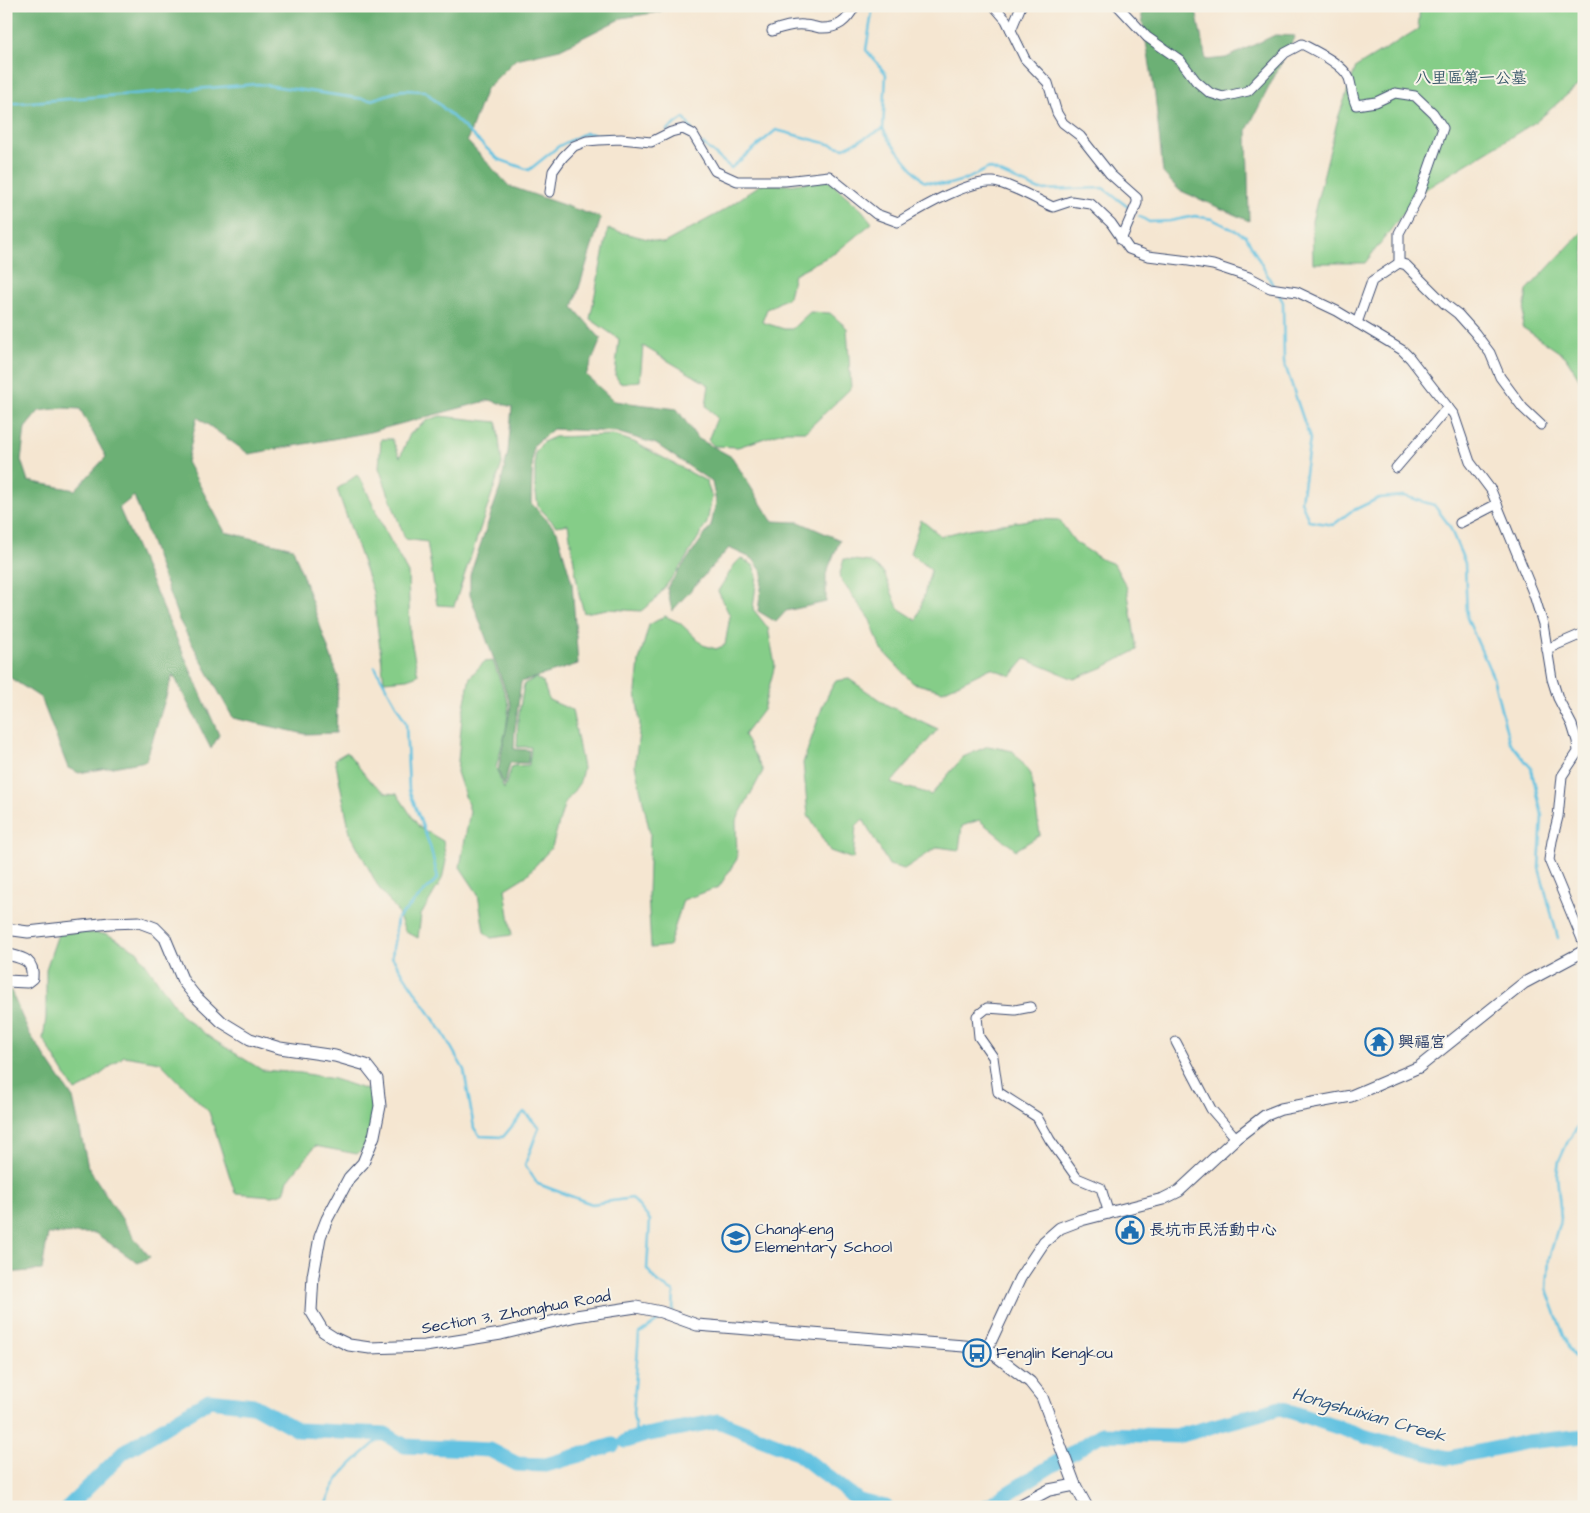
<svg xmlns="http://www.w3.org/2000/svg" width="1590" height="1513" font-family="'Architects Daughter','LXGW WenKai TC',sans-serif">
  <rect width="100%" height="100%" fill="#f7f3e8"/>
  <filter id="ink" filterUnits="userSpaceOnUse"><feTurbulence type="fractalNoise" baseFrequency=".02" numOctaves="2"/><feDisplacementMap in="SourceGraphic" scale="10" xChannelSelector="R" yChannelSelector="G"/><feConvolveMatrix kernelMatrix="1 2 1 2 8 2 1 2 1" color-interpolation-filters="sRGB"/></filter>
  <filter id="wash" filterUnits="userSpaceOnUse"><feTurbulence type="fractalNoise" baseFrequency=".0096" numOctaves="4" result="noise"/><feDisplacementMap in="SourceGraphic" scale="20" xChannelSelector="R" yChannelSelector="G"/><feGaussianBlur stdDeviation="1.12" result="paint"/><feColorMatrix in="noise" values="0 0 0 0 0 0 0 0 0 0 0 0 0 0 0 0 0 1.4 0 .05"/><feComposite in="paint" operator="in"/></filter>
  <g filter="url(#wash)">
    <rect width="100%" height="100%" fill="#f5e6d1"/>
    <g fill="#85cd88" stroke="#507e73">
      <polygon points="1420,6 1584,6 1584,80 1537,121 1419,193 1365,263 1313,263 1312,221 1338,118 1356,67 1418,29"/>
      <polygon points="827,179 862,210 872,223 835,253 794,274 789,297 767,309 762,322 784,329 792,329 810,312 830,313 847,328 851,388 806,431 786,431 738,447 714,446 708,440 717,418 706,406 709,385 643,346 640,381 620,383 615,375 619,339 590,319 608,229 664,243 721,212 761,184 789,185"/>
      <polygon points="1584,230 1584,386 1565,356 1522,327 1527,290"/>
      <polygon points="440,416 497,422 502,464 454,606 437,605 427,542 405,539 379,468 381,439 392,439 400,457 410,434 426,421"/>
      <polygon points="613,435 634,442 706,481 712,497 707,523 683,563 655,600 641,611 607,609 584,613 579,595 568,524 556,526 538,506 535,487 535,453 543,442 555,437"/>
      <polygon points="357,475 363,483 383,527 408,573 410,635 418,675 407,679 384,681 373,592 337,489"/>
      <polygon points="1036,519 1059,520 1075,542 1101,559 1114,564 1127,588 1137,650 1104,667 1074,679 1025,659 1011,676 991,668 943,691 913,683 881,649 870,620 839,577 844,559 870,562 884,573 898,608 917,620 931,570 910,553 921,520 941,536 969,529"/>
      <polygon points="741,558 753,565 757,576 753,609 768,628 775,665 763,710 744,735 763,771 736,821 737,859 719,887 683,900 669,946 651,948 648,894 650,833 635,765 640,725 636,692 639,661 649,625 665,616 680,623 703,645 716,649 725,645 730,616 718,591 735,564"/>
      <polygon points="493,661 509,705 506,730 496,768 504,789 512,766 529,765 531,747 517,747 518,720 524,684 535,678 543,682 549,700 572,710 583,768 580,782 564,805 552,847 526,876 505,889 512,935 491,938 484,932 478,894 460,867 470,811 457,772 462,717 470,677 484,662"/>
      <path d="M 849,679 L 887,705 L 938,729 L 891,783 C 904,788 918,789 931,795 L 963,757 L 988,746 L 1013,751 L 1031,774 L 1040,835 L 1016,850 L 979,820 L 962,826 L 959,850 L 938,847 L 904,869 L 889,865 L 863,819 L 856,826 L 853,859 L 830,851 L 808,815 L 803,763 L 823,705 L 835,681 Z"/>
      <polygon points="347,752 369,780 386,793 397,794 419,827 443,841 446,861 442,879 421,915 418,938 405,931 397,911 379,888 350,833 335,759"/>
      <path d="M 77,932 L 107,934 L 137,951 L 182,1016 L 212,1039 L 262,1070 L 301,1073 L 334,1079 L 373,1092 C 373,1111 375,1141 357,1154 L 315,1146 L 288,1180 L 284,1193 L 272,1196 L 235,1193 L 209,1112 L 160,1062 L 124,1056 L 87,1085 L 75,1091 L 43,1039 L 46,1018 L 46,969 L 58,934 Z"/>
    </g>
    <g fill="#6cb074" stroke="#447069" fill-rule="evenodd">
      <path d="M 6,6 L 616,6 L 623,8 L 627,6 L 668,6 L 659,12 L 622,18 L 560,49 L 516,59 L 486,89 L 467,141 L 509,186 L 601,218 L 573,307 L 601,339 L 586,375 L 614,401 L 677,409 L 697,438 L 732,457 L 772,521 L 799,522 L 840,540 L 826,574 L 826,602 L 786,611 L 776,622 L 758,611 L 763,573 L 753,559 L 729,548 L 672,611 L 667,588 L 711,526 L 716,502 L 712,482 L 656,444 L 616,432 L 553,429 L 533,446 L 531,503 L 557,531 L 572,583 L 578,664 L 521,682 L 515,729 L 514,749 L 529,750 L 528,763 L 510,763 L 504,785 L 498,771 L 511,705 L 470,595 L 470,575 L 500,488 L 508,452 L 512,407 L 490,400 L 366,433 L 249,454 L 197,417 L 187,462 L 225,532 L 293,548 L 338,677 L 336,733 L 305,734 L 233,718 L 179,620 L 134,496 L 119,508 L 219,735 L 211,749 L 173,674 L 146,761 L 79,773 L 68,768 L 41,698 L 6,675 ZM 63,408 L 80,409 L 106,457 L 75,490 L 28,481 L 21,460 L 25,428 L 39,411 Z"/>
      <polygon points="1140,6 1195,6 1206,60 1226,58 1275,35 1295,36 1247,130 1249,221 1179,190 1163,173 1155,95"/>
      <polygon points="6,989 11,991 29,1033 73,1098 88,1167 137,1242 150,1257 138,1263 95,1233 48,1234 42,1270 6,1273"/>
    </g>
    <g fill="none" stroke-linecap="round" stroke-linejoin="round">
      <g stroke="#63c2e1" stroke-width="2.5">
        <polyline points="873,6 866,50 886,74 883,129"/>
        <polyline points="6,104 258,84 371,100 402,90 425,91 498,159 529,170 559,146 585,133 613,136"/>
        <polyline points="667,130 684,118 692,130"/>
        <polyline points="703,144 731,168 776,130 844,148 883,129 892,144 923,181 946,185 967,179 989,168 1040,190 1103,188 1128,207"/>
        <polyline points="1139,216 1149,222 1170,221 1195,216 1212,219 1246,236 1274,287"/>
        <polyline points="1277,291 1283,302 1284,362 1310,439 1301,501 1309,521 1333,525 1350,512 1379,498 1404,496 1434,505 1449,525 1465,563 1467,618 1493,677 1509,741 1531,768 1542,815 1539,868 1558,938"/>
        <polyline points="375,667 406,723 409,790 430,846 438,878 397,919 392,957 443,1033 464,1070 474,1128 480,1136 503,1137 524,1112 539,1127 525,1165 538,1184 592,1204 632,1198 650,1220 647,1269 658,1283 674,1292 673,1310"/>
        <polyline points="1584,1118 1568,1141 1559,1161 1557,1175 1561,1218 1549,1258 1547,1290 1568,1347 1584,1371"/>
        <polyline points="637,1438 633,1413 639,1334 661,1319"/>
        <path d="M 327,1507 C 329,1477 365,1453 385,1434"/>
      </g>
      <g stroke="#63c2e1" stroke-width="15">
        <polyline points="626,1441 645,1435 718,1421 796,1452 859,1501 886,1507"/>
        <polyline points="68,1507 124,1452 209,1400 253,1405 298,1430 385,1434 405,1446 490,1450 517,1464 546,1465 613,1445"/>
        <polyline points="986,1507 1102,1434 1178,1436 1280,1408 1370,1438 1448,1458 1527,1442 1584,1436"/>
      </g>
    </g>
  </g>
  <g filter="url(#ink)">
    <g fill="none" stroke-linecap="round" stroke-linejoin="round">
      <g stroke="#3c4a6f" stroke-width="11">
        <g id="street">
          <polyline points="994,6 1006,20 1025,59 1048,83 1057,113 1063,123 1080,136 1110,174 1137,198 1137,203 1121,240"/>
          <path d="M 1118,6 L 1147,37 L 1180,60 L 1196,81 L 1210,93 L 1223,97 L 1248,91 L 1285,53 L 1302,44 C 1315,51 1343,64 1349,78 C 1352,87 1352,96 1356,105 L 1376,102 L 1395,93 L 1415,96 L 1433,113 L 1443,128 L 1420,194 L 1399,233 L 1399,263"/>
          <polyline points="1011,30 1021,6"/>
          <path d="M 772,31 C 783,27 793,24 804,25 C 809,25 815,27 820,28 C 838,29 847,21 855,6"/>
          <path d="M 550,192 L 553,171 L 563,157 L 574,146 L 587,141 L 599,140 L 621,139 L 651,142 L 671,132 L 683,129 L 693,134 L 715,171 L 737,181 L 785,181 L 829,176 L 876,214 L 898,222 C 920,209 968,180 993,182 C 1009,183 1037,200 1053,207 L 1071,201 L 1091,204 L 1111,223 L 1129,249 L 1148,256 L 1189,261 L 1213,265 L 1249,277 L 1270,288 L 1297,292 L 1337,311 L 1402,350 L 1410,358 L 1454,415 L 1470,462 L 1491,490 L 1534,595 L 1543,624 L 1552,679 L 1558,698 L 1572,725 L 1577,741 L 1578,752 L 1562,776 L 1558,817 L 1552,841 L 1549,860 L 1584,944"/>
          <polyline points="1357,323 1372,281 1399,263 1406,265 1445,304 1458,314 1475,333 1490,353 1500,377 1523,408 1541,425"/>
          <polyline points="1396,468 1448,407"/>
          <polyline points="1460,523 1497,504"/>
          <polyline points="1547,649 1584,633"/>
          <polyline points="1031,1007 1015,1010 987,1008 977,1016 979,1037 993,1057 998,1092 1037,1117 1050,1140 1077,1178 1101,1188 1109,1214"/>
          <polyline points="1176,1042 1211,1109 1236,1138"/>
        </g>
      </g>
      <g stroke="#3c4a6f" stroke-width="13">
        <g id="secondary">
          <polyline points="6,929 28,932 110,923 139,922 155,928 165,938 183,981 195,996 222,1022 250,1039 280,1048 335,1056 366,1065 377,1079 380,1106 374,1136 363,1163 349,1178 327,1219 320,1237 313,1276 311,1311 323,1331 334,1338 349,1345 370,1348 425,1346 501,1334 576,1316 636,1307 661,1312 697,1325 964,1346 987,1349 1030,1382 1042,1397 1075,1485 1087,1507"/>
          <path d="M 6,954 C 22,958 34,959 32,978 L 27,982 L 6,981"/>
          <polyline points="987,1349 1020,1278 1044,1242 1060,1228 1081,1220 1163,1199 1179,1191 1236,1138 1266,1115 1281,1109 1351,1096 1419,1067 1524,983 1584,951"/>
          <polyline points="1017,1507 1049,1490 1075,1485"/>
        </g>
      </g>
      <use href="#street" stroke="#fff" stroke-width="9"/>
      <use href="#secondary" stroke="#fff" stroke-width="11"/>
    </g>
  </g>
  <defs>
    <g id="temple-ring" transform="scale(1.4375)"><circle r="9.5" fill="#f7f3e8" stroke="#1f6fb2" stroke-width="1.5"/><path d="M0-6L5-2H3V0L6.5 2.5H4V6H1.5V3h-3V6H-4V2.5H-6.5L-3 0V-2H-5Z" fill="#1f6fb2"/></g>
    <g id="civic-ring" transform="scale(1.4375)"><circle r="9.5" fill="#f7f3e8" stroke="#1f6fb2" stroke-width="1.5"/><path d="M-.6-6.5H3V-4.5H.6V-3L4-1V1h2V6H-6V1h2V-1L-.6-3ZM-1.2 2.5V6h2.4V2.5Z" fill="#1f6fb2"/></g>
    <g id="school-ring" transform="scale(1.4375)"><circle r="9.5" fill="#f7f3e8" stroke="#1f6fb2" stroke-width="1.5"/><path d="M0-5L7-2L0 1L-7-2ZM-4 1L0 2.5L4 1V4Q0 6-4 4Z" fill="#1f6fb2"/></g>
    <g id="bus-ring" transform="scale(1.4375)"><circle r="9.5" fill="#f7f3e8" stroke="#1f6fb2" stroke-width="1.5"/><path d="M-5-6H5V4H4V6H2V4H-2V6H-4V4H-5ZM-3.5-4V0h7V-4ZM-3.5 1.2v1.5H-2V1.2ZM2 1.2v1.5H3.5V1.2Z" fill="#1f6fb2"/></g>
  </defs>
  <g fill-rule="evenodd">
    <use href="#temple-ring" x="1379" y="1042"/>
    <use href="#civic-ring" x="1130" y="1230"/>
    <use href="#school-ring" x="736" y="1238"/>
    <use href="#bus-ring" x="977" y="1353"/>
  </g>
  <g text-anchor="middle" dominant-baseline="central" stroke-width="4" stroke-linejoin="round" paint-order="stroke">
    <g font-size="16" fill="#365668" stroke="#f7f3e8">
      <text x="1471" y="78">八里區第一公墓</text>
    </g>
    <g font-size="16" fill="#1b2f5e" stroke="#f7f3e8" text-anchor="start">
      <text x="1398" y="1042">興福宮</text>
      <text x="755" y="1229">Changkeng<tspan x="755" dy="18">Elementary School</tspan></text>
      <text x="1149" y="1230">長坑市民活動中心</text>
      <text x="996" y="1353">Fenglin Kengkou</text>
    </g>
    <g font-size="16" fill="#1b2f5e" stroke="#f7f3e8">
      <text transform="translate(516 1312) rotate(-10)">Section 3, Zhonghua Road</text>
    </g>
    <g font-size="18" font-style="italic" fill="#2d547f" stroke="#f7f3e8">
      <text transform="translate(1369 1415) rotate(16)">Hongshuixian Creek</text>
    </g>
  </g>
  <rect width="1590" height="1513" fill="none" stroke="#f7f3e8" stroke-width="25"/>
</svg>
